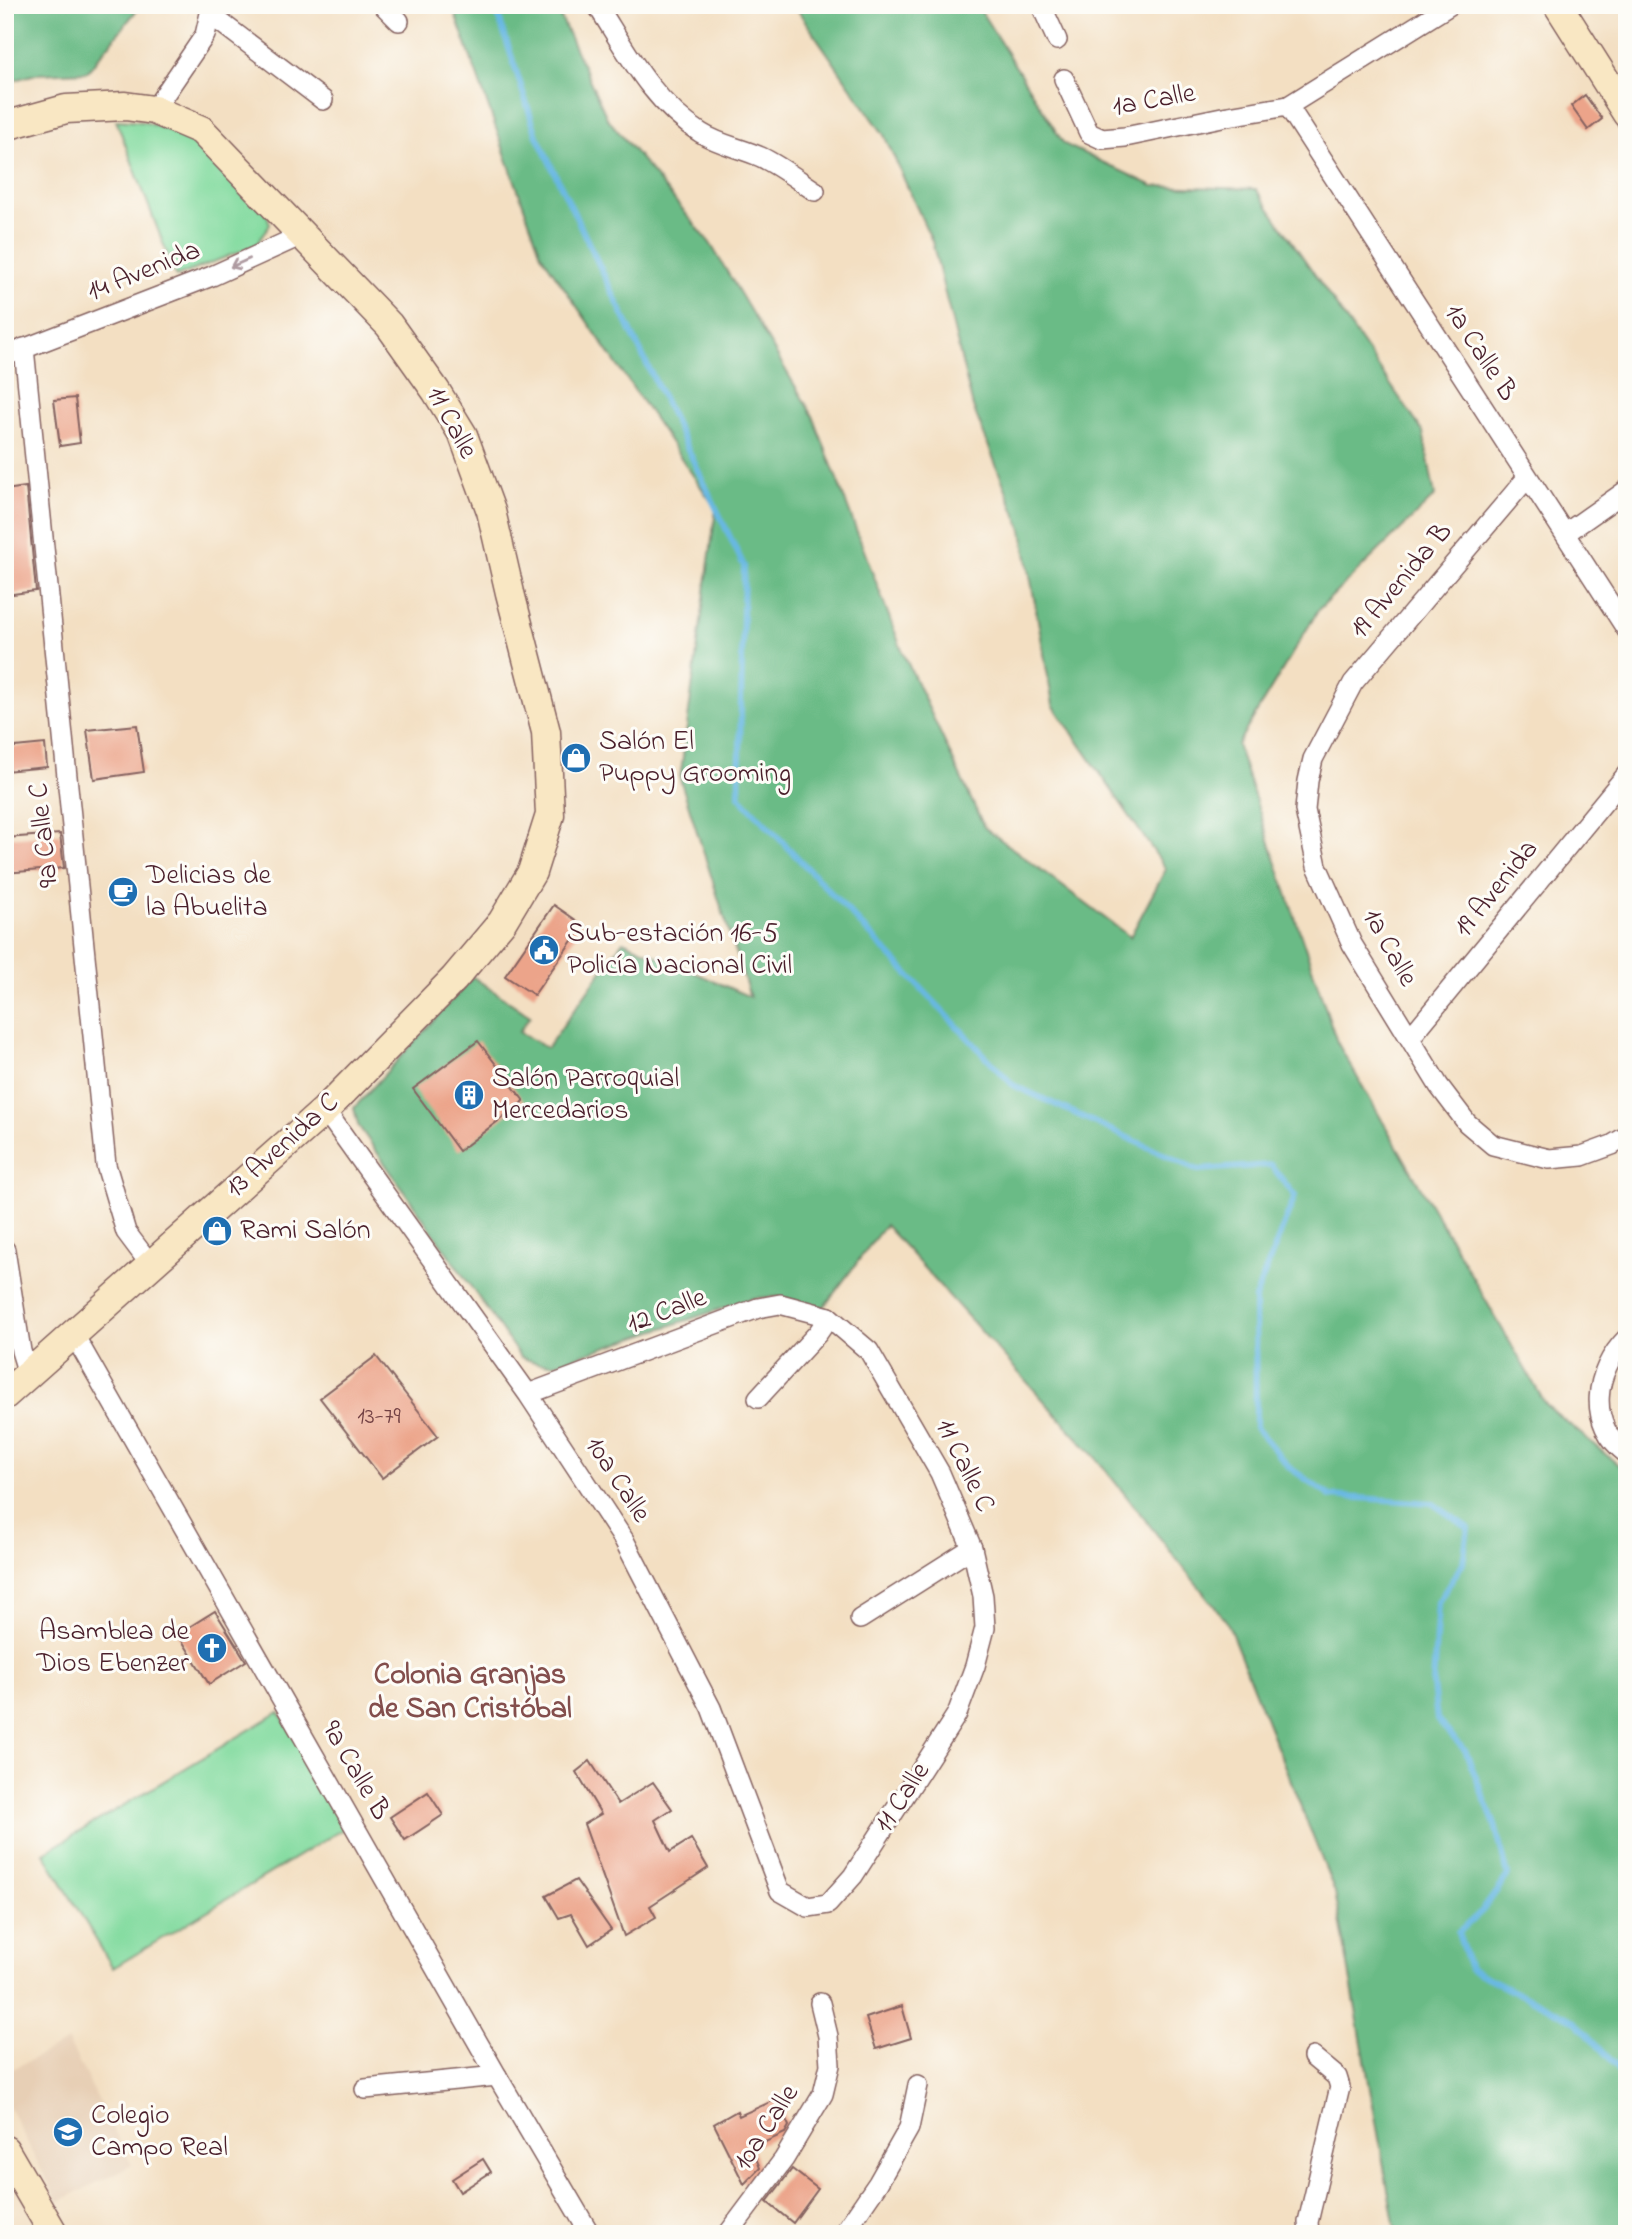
<svg xmlns="http://www.w3.org/2000/svg" width="1632" height="2239" font-family="'Indie Flower',sans-serif">
  <rect width="100%" height="100%" fill="#fdfcf7"/>
  <filter id="ink" filterUnits="userSpaceOnUse"><feTurbulence type="fractalNoise" baseFrequency=".0143" numOctaves="2"/><feDisplacementMap in="SourceGraphic" scale="14" xChannelSelector="R" yChannelSelector="G"/><feConvolveMatrix kernelMatrix="1 2 1 2 8 2 1 2 1" color-interpolation-filters="sRGB"/></filter>
  <filter id="wash" filterUnits="userSpaceOnUse"><feTurbulence type="fractalNoise" baseFrequency=".00686" numOctaves="4" result="noise"/><feDisplacementMap in="SourceGraphic" scale="28" xChannelSelector="R" yChannelSelector="G"/><feGaussianBlur stdDeviation="1.57" result="paint"/><feColorMatrix in="noise" values="0 0 0 0 0 0 0 0 0 0 0 0 0 0 0 0 0 1.4 0 .05"/><feComposite in="paint" operator="in"/></filter>
  <g filter="url(#wash)">
    <rect width="100%" height="100%" fill="#f3dfc2"/>
    <polygon fill="#e7cfb5" points="68,2041 132,2165 58,2202 5,2099 5,2073"/>
    <g fill="#84dba0" stroke="#677d66" stroke-width="2">
      <polygon points="116,120 144,122 172,131 207,147 263,203 270,224 256,245 176,277"/>
      <polygon points="279,1712 348,1826 113,1968 44,1853"/>
    </g>
    <g fill="#6bbb86" stroke="#5a6d58" stroke-width="2">
      <polygon points="5,5 141,5 87,72 36,74 5,83"/>
      <polygon points="452,5 555,5 607,118 710,243 813,416 903,653 984,827 1130,937 1166,869 1053,705 1022,530 973,407 932,241 884,135 794,5 977,5 1064,144 1153,186 1256,189 1423,432 1435,496 1319,609 1237,745 1337,1042 1546,1405 1627,1472 1627,2234 1396,2234 1335,1892 1227,1622 1095,1457 885,1225 823,1308 777,1297 754,1298 554,1364 537,1363 520,1357 358,1125 354,1108 473,977 530,1016 519,1032 547,1048 623,941 750,997 680,779 716,509 541,254"/>
    </g>
    <g fill="none" stroke-linecap="round" stroke-linejoin="round">
      <polyline stroke="#67b8e2" stroke-width="6" points="495,5 537,136 744,566 739,796 1013,1085 1198,1170 1271,1165 1295,1196 1255,1298 1256,1428 1290,1468 1330,1496 1432,1503 1468,1528 1463,1563 1438,1602 1433,1685 1437,1720 1465,1750 1495,1825 1508,1875 1483,1910 1458,1933 1470,1969 1575,2021 1617,2066 1627,2090"/>
    </g>
    <g id="blocks">
      <g fill="#eca48a">
        <polygon points="1585,95 1602,119 1588,130 1571,106"/>
        <polygon points="75,398 80,443 60,446 54,400"/>
        <polygon points="26,487 36,591 5,595 5,490"/>
        <polygon points="137,725 144,772 94,779 87,730"/>
        <polygon points="45,744 47,767 5,771 5,748"/>
        <polygon points="60,834 64,868 5,873 5,838"/>
        <polygon points="554,905 583,925 534,995 505,976"/>
        <polygon points="478,1041 524,1101 459,1151 413,1089"/>
        <polygon points="376,1356 438,1436 382,1478 320,1398"/>
        <polygon points="215,1611 246,1661 209,1684 178,1634"/>
        <polygon points="590,1761 618,1804 653,1782 672,1809 655,1820 670,1852 691,1839 708,1868 650,1906 656,1917 624,1936 584,1824 601,1814 576,1772"/>
        <polygon points="428,1792 443,1815 405,1840 390,1817"/>
        <polygon points="576,1880 611,1930 589,1945 571,1914 559,1918 546,1896"/>
        <polygon points="902,2006 911,2038 876,2049 866,2018"/>
        <polygon points="777,2099 789,2126 785,2133 752,2148 760,2168 744,2184 714,2124 737,2111 739,2116"/>
        <polygon points="483,2159 491,2172 460,2192 452,2179"/>
        <polygon points="792,2169 818,2189 793,2223 767,2202"/>
      </g>
    </g>
  </g>
  <g filter="url(#ink)">
    <use href="#blocks" fill-opacity="0" stroke="#856260" stroke-width="2"/>
    <g fill="none" stroke-linecap="round" stroke-linejoin="round">
      <g stroke="#856260" stroke-width="22">
        <g id="street">
          <polyline points="383,5 399,21"/>
          <path d="M 597,5 C 627,52 653,103 701,133 C 720,145 741,148 761,157 C 780,166 798,180 815,191"/>
          <polyline points="1041,5 1057,40"/>
          <polyline points="211,15 323,100"/>
          <polyline points="1064,79 1089,133 1102,139 1125,137 1222,117 1288,106 1450,5"/>
          <polyline points="1288,106 1627,630"/>
          <polyline points="154,110 205,35 212,5"/>
          <polyline points="24,348 106,1165 126,1232 150,1264"/>
          <polyline points="5,356 212,276 302,235"/>
          <polyline points="1527,478 1353,683 1313,759 1308,781 1305,810 1317,866 1352,944 1439,1086 1467,1123 1493,1145 1549,1159 1582,1156 1612,1145 1627,1136"/>
          <polyline points="1566,533 1627,490"/>
          <polyline points="1410,1038 1627,774"/>
          <polyline points="325,1110 528,1394 624,1540 711,1708 780,1891 808,1907 828,1904 853,1876 957,1714 975,1666 985,1628 983,1596 972,1548 940,1473 869,1351 829,1317 780,1304 758,1308 528,1394"/>
          <polyline points="5,1250 21,1351 28,1374"/>
          <polyline points="74,1335 497,2076 590,2234"/>
          <path d="M 1627,1338 C 1594,1371 1586,1424 1627,1454"/>
          <polyline points="758,1398 818,1333 829,1317"/>
          <polyline points="860,1619 972,1548"/>
          <polyline points="365,2089 497,2076"/>
          <polyline points="728,2234 784,2159 823,2094 830,2065 828,2036 820,2003"/>
          <polyline points="843,2234 878,2183 909,2128 918,2085"/>
          <polyline points="1309,2234 1308,2222 1340,2087 1337,2077 1313,2057"/>
        </g>
      </g>
      <g stroke="#856260" stroke-width="31">
        <g id="secondary">
          <polyline points="1558,5 1627,114"/>
          <polyline points="5,126 66,109 125,106 154,110 201,130 389,325 436,391 463,435 491,511 510,593 546,732 550,815 532,872 502,922 454,979 325,1110 5,1395"/>
          <polyline points="5,2150 54,2234"/>
        </g>
      </g>
      <use href="#street" stroke="#fff" stroke-width="19"/>
      <use href="#secondary" stroke="#f9e7c3" stroke-width="28"/>
    </g>
    <defs><path id="oneway-shaft" d="M-6 0H5M1.5-3L5.5 0L1.5 3" fill="none" stroke-width="1.6" stroke-linecap="round" stroke-linejoin="round" transform="scale(1.75)"/></defs>
    <use stroke="#ae9aa0" href="#oneway-shaft" transform="translate(240 263) rotate(156)"/>
  </g>
  <defs>
    <g id="shop-disc" transform="scale(1.575)"><circle r="9.5" fill="#1f6fb2" stroke="#fdfcf7"/><path d="M-5-2.5h2.3a2.7 3.5 0 0 1 5.4 0H5L5.5 6h-11ZM-1.5-2.5h3a1.5 2.3 0 0 0-3 0Z" fill="#fff"/></g>
    <g id="cafe-disc" transform="scale(1.575)"><circle r="9.5" fill="#1f6fb2" stroke="#fdfcf7"/><path d="M-5.5-4.5H6V0H3Q3 3.5 0 3.5H-2.5Q-5.5 3.5-5.5 0ZM3-3.2v2h1.7v-2ZM-6 4.5H4V6H-6Z" fill="#fff"/></g>
    <g id="civic-disc" transform="scale(1.575)"><circle r="9.5" fill="#1f6fb2" stroke="#fdfcf7"/><path d="M-.6-6.5H3V-4.5H.6V-3L4-1V1h2V6H-6V1h2V-1L-.6-3ZM-1.2 2.5V6h2.4V2.5Z" fill="#fff"/></g>
    <g id="building-disc" transform="scale(1.575)"><circle r="9.5" fill="#1f6fb2" stroke="#fdfcf7"/><path d="M-4-6H4V6H1V3H-1V6H-4ZM-2.5-4.3h1.7v1.8h-1.7ZM.8-4.3h1.7v1.8H.8ZM-2.5-1h1.7V.8h-1.7ZM.8-1h1.7V.8H.8Z" fill="#fff"/></g>
    <g id="church-disc" transform="scale(1.575)"><circle r="9.5" fill="#1f6fb2" stroke="#fdfcf7"/><path d="M-1.2-6h2.4v3.5h3.3v2.4h-3.3V6h-2.4V-.1h-3.3v-2.4h3.3Z" fill="#fff"/></g>
    <g id="school-disc" transform="scale(1.575)"><circle r="9.5" fill="#1f6fb2" stroke="#fdfcf7"/><path d="M0-5L7-2L0 1L-7-2ZM-4 1L0 2.5L4 1V4Q0 6-4 4Z" fill="#fff"/></g>
  </defs>
  <g fill-rule="evenodd">
    <use href="#shop-disc" x="576" y="758"/>
    <use href="#cafe-disc" x="123" y="892"/>
    <use href="#civic-disc" x="544" y="950"/>
    <use href="#building-disc" x="469" y="1095"/>
    <use href="#shop-disc" x="217" y="1231"/>
    <use href="#church-disc" x="212" y="1648"/>
    <use href="#school-disc" x="68" y="2132"/>
  </g>
  <g text-anchor="middle" dominant-baseline="central" stroke-width="6" stroke-linejoin="round" paint-order="stroke">
    <g font-size="24" fill="#724043">
      <text x="379" y="1417">13-79</text>
    </g>
    <g font-size="28" fill="#4a1f2b" stroke="#fdfcf7">
      <text transform="translate(1154 101) rotate(-10)">1a Calle</text>
      <text transform="translate(144 272) rotate(-22)">14 Avenida</text>
      <text transform="translate(1480 353) rotate(57)">1a Calle B</text>
      <text transform="translate(451 423) rotate(62)">11 Calle</text>
      <text transform="translate(1402 581) rotate(-50)">19 Avenida B</text>
      <text transform="translate(45 835) rotate(-96)">9a Calle C</text>
      <text transform="translate(1497 889) rotate(-51)">19 Avenida</text>
      <text transform="translate(1389 948) rotate(61)">1a Calle</text>
      <text transform="translate(283 1146) rotate(-42)">13 Avenida C</text>
      <text transform="translate(667 1312) rotate(-21)">12 Calle</text>
      <text transform="translate(964 1466) rotate(64)">11 Calle C</text>
      <text transform="translate(617 1480) rotate(57)">10a Calle</text>
      <text transform="translate(355 1771) rotate(60)">9a Calle B</text>
      <text transform="translate(903 1798) rotate(-57)">11 Calle</text>
      <text transform="translate(767 2128) rotate(-57)">10a Calle</text>
    </g>
    <g font-size="28" fill="#4a1f2b" stroke="#fdfcf7" text-anchor="start">
      <text x="599" y="742">Salón El<tspan x="599" dy="32">Puppy Grooming</tspan></text>
      <text x="146" y="876">Delicias de<tspan x="146" dy="32">la Abuelita</tspan></text>
      <text x="567" y="934">Sub-estación 16-5<tspan x="567" dy="32">Policía Nacional Civil</tspan></text>
      <text x="492" y="1079">Salón Parroquial<tspan x="492" dy="32">Mercedarios</tspan></text>
      <text x="240" y="1231">Rami Salón</text>
      <text x="189" y="1632" text-anchor="end">Asamblea de<tspan x="189" dy="32">Dios Ebenzer</tspan></text>
      <text x="91" y="2116">Colegio<tspan x="91" dy="32">Campo Real</tspan></text>
    </g>
    <g font-size="30" font-weight="bold" fill="#834e4c" stroke="#fdfcf7">
      <text x="470" y="1676">Colonia Granjas<tspan x="470" dy="34">de San Cristóbal</tspan></text>
    </g>
  </g>
  <rect width="1632" height="2239" fill="none" stroke="#fdfcf7" stroke-width="28"/>
</svg>
